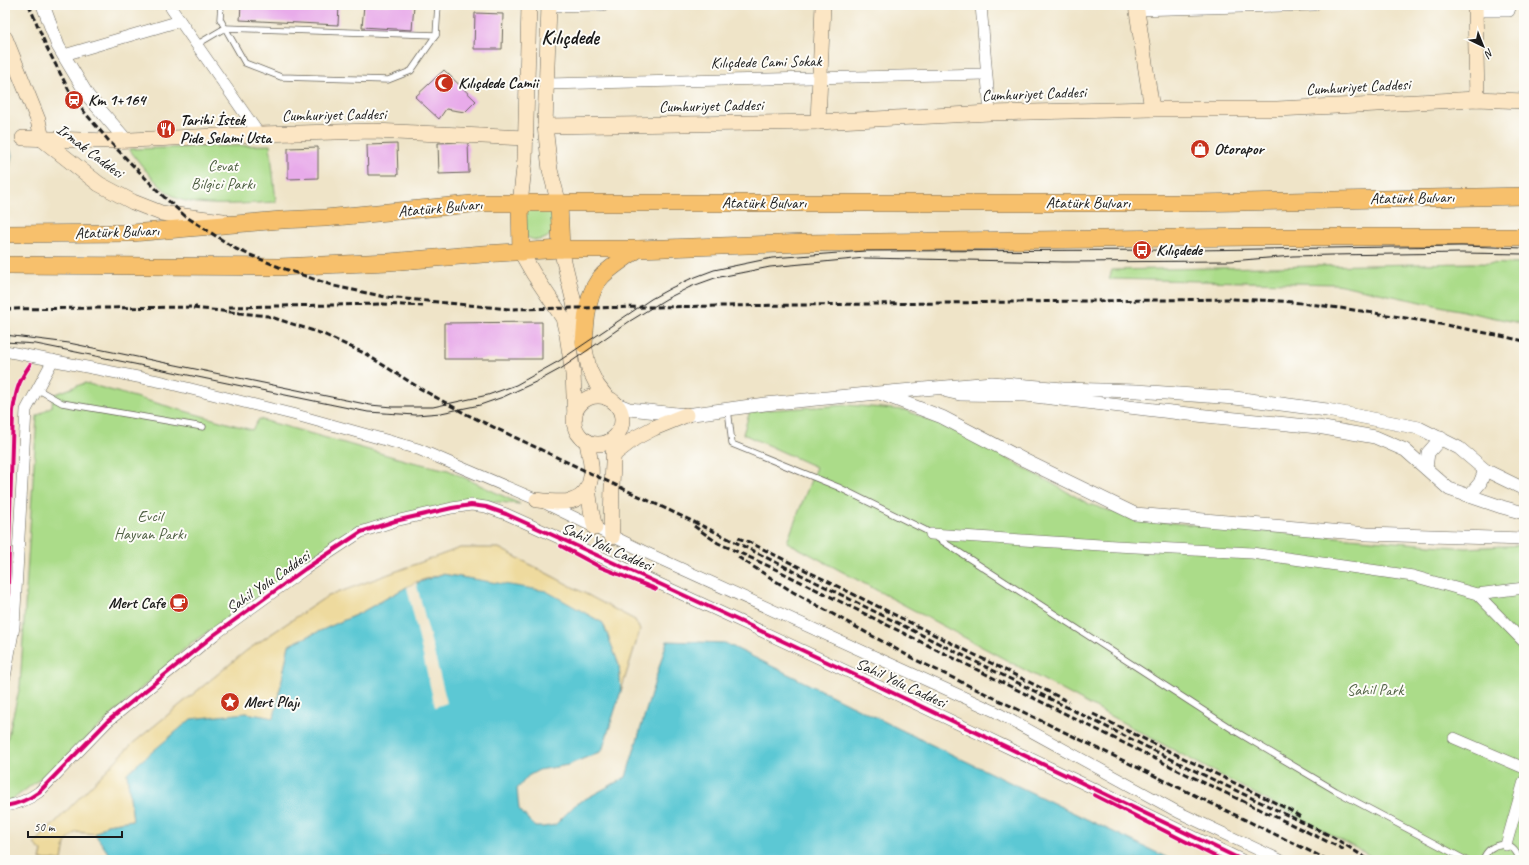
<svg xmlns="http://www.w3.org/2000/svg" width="1529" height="865" font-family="Caveat,sans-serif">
  <rect width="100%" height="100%" fill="#fdfcf7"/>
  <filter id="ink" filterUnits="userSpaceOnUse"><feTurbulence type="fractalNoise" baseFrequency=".025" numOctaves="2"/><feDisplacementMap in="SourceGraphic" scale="8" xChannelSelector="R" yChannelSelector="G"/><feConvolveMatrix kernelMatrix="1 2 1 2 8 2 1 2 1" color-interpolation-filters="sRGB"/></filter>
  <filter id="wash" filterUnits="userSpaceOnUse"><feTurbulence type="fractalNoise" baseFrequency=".012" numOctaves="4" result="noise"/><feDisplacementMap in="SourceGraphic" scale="16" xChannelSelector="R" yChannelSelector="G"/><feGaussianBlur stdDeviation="0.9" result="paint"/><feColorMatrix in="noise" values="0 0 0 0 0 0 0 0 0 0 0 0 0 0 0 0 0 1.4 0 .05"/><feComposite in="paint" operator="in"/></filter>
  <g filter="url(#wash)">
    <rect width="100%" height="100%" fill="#efe4c8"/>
    <g fill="#abdc89" stroke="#647c52">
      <path d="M 270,145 L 276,202 C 252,203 192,209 173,196 C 155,184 142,166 129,149 Z"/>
      <path d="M 546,208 C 565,225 547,250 525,236 L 525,210 Z"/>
      <polygon points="1470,263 1524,264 1524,324 1337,284 1109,279 1112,270"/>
      <polygon points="85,383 252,430 259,419 408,461 448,470 520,504 486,501 467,503 362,530 191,643 54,768 8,803 5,801 5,749 20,686 37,416 52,406 53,395"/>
      <polygon points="848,405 905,410 967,436 1089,504 1138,520 1466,548 1524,545 1524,860 1378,860 787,542 816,467 743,434 750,411"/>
    </g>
    <polygon fill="#eeda9e" stroke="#857b5d" points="460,548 499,548 635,620 640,630 621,691 619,665 603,623 546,592 442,574 416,582 360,613 289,645 274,719 246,713 127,773 133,820 107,824 95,834 76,832 65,843 62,860 40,860 42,851 34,844 132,744 246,651 326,597"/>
    <g fill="#5cc8d4" stroke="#3c7278">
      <polygon points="5,133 12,155 5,189"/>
      <polygon points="5,304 10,337 10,363 5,381"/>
      <polygon points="442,574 546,591 603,623 619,665 621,691 602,751 568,765 539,770 528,776 517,789 519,809 535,827 544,827 555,825 576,804 626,777 667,641 725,643 928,743 1172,860 113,860 95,834 107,824 133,820 127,773 191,719 246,713 274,718 289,645 360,613 407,587"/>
    </g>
    <polygon fill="#efe4c8" points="416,582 447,703 435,707 407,587"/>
    <g id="blocks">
      <g fill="#e8abea">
        <polygon points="241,5 339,5 338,25 240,20"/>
        <polygon points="364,5 414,5 412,30 362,27"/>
        <polygon points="475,13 503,14 502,49 474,49"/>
        <polygon points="444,70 476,101 465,112 446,109 439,119 415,97"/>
        <polygon points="468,142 469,173 439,174 438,143"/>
        <polygon points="397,144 398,175 368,175 367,145"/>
        <polygon points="318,147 318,178 288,179 288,148"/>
        <polygon points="542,322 542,359 444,359 444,323"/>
      </g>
    </g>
  </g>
  <g filter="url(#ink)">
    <use href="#blocks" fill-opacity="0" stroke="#666258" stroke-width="1"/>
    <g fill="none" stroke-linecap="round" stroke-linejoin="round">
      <g stroke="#666258" stroke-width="7">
        <g id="service">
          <polyline points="221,5 220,19 245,63 281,77 388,80 411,71 436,35 438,5"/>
          <polyline points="196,45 225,28 436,35"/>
          <polyline points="37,389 62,403 203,427"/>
          <polyline points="728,409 732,444 838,487 925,530 1235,731 1336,791 1466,860"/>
          <path d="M 1483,860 C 1489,840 1515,839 1519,860"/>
        </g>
      </g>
      <g stroke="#666258" stroke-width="12">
        <g id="minor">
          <polyline points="171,5 171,8 259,134"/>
          <polyline points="981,5 990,113"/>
          <polyline points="549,6 603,5"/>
          <polyline points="1137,10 1314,5"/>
          <polyline points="1475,11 1509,11 1511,5"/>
          <polyline points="64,55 180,21"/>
          <polyline points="546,84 986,74"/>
          <polyline points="5,351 163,382 296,415 418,449 547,504 647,553 994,711 1178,812 1280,860"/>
          <polyline points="931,534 1116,546 1252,553 1413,576 1477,594 1524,642"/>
          <polyline points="1477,594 1524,588"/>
          <polyline points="5,677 14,627 26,410 53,360"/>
          <polyline points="1454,738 1524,768"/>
          <path d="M 5,806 C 19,804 28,800 39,792 L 108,721 L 214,635 L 305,569 L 361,532 L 395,521 L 452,508 L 471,505 L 486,507 L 506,514 C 753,625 998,742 1242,860"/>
          <polyline points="1506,845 1524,781"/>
        </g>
      </g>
      <g stroke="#666258" stroke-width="14">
        <g id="tertiary">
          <polyline points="43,5 58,46 88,96 126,140"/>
          <polyline points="947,391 960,394 1026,395 1206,416 1318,427 1375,437 1405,450 1449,489 1502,507 1524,513"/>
          <polyline points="882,394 942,417 1024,460 1135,514 1367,534 1524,539"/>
          <polyline points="614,403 629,409 686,415 765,404 878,393 992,383 1063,389 1137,391 1235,398 1327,410 1419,428 1459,448 1485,470 1524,489"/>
          <polyline points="1426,468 1428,453 1441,438"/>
          <polyline points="1469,496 1480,483 1485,470"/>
        </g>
      </g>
      <g stroke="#666258" stroke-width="16">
        <g id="secondary">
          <polyline points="549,5 545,126 550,170 559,204"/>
          <polyline points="1136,5 1152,109"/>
          <polyline points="1475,5 1477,99"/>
          <polyline points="5,38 38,120 42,139 99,184 133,202 161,213 223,221"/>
          <polyline points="818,122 823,5"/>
          <polyline points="545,126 818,122 990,113 1152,109 1277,109 1477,99 1524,101"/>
          <polyline points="23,138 109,141 259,134 374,131 526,138"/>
          <polyline points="520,204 525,159 529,5"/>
          <polyline points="561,249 584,344 589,369 597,385 607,398"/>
          <polyline points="521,252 533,273 563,318 567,335 573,374 575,417"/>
          <circle cx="598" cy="420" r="24"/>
          <polyline points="613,455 635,438 654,428 686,415"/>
          <polyline points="588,488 591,510 595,528"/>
          <path d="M 537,500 C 560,503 587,507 591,476 C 593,465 588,452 587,441"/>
          <path d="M 612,537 C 610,504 613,471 614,438"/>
        </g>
      </g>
      <g stroke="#666258" stroke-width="18">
        <g id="primary">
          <polyline points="520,204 521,252"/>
          <polyline points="559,204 561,249"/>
          <polyline points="5,234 132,233 281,220 325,218 482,203 1195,203 1524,196"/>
          <polyline points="5,265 279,267 389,262 483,254 561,249 638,249 807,243 1251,237 1524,237"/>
          <path d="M 584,344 C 586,321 586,292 603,275 C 614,265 626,257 638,249"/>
        </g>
      </g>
      <use href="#service" stroke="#fff" stroke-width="5.5"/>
      <use href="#minor" stroke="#fff" stroke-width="11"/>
      <use href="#tertiary" stroke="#fff" stroke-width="13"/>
      <use href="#secondary" stroke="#fce6c4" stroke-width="15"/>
      <use href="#primary" stroke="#f7c06c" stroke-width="17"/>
      <g stroke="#1c1c1c" stroke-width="1">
        <polyline points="5,335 69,343 370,405 392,407 433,407 488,395 516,385 559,361 651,299 671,288 690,279 714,270 772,258 865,251 1195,250 1461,246 1524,248"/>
        <polyline points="5,342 36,344 71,351 368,412 416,415 441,413 480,405 503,397 540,380 562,368 630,321 666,299 690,287 715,278 770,267 865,258 1064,262 1230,261 1293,256 1332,255 1461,253 1524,254"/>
      </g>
      <g stroke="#1c1c1c" stroke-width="3" stroke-dasharray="6 3" stroke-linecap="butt">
        <path d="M 29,5 L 47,48 L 74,100 L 109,141 L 163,196 L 185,216 L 236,249 L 279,267 L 334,286 L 386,297 L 509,309 L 1231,299 C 1251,300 1272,300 1292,302 C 1370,311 1447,324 1524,341"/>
        <polyline points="229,307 383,304 423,306"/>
        <polyline points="193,308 268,316 323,334 364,353 421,389 466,414 592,474 711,530 1189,768 1333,837 1369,860"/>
        <polyline points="5,309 197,307"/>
        <polyline points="694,526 718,543 777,570 1186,774 1345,850"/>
        <polyline points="738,538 749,542 1069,702"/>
        <polyline points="738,557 793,592 914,659 1328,860"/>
        <polyline points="1093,714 1288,809 1302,818"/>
      </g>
      <g stroke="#fdfcf7" stroke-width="6">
        <g id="cycleway">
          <polyline points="561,546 600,567 656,589"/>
          <path d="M 5,628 L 7,615 L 13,411 C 16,391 18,382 30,365"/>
          <polyline points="1094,795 1222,860"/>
          <path d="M 5,806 C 19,804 28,800 39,792 L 108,721 L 214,635 L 305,569 L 361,532 L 395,521 L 452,508 L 471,505 L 486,507 L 506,514 C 753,625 998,742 1242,860"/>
        </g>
      </g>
      <use href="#cycleway" stroke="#d6006c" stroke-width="4"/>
    </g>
  </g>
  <defs>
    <g id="mosque-disc" transform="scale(1)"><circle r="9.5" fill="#c8321e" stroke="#fdfcf7"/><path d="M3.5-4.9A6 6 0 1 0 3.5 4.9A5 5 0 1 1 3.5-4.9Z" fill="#fff"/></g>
    <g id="station-disc" transform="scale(1)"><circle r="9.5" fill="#c8321e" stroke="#fdfcf7"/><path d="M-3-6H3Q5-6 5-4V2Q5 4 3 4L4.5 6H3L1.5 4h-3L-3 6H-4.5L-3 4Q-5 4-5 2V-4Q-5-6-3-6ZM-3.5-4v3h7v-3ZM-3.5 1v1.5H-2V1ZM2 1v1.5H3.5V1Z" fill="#fff"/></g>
    <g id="restaurant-disc" transform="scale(1)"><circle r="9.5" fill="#c8321e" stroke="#fdfcf7"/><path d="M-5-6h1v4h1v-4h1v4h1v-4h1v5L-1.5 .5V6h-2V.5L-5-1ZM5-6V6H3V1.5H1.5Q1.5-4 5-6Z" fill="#fff"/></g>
    <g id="shop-disc" transform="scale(1)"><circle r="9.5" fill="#c8321e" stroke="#fdfcf7"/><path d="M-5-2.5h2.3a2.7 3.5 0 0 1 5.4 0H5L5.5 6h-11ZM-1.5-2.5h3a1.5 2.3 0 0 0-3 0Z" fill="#fff"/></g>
    <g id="bus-disc" transform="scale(1)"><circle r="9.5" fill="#c8321e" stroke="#fdfcf7"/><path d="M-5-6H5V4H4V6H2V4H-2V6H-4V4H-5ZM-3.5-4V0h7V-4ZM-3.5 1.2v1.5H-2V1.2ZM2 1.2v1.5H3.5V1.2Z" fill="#fff"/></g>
    <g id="cafe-disc" transform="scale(1)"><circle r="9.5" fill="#c8321e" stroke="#fdfcf7"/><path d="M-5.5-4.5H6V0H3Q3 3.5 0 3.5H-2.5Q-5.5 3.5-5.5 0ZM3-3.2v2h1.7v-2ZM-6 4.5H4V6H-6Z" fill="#fff"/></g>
    <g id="sight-disc" transform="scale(1)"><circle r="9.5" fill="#c8321e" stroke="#fdfcf7"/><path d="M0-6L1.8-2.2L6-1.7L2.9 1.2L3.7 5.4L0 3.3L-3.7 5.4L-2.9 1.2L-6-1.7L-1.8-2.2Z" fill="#fff"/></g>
  </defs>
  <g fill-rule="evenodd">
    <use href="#mosque-disc" x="444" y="83"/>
    <use href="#station-disc" x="74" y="100"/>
    <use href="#restaurant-disc" x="166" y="129"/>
    <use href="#shop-disc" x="1200" y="149"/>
    <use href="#bus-disc" x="1142" y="250"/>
    <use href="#cafe-disc" x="179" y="603"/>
    <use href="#sight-disc" x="230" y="702"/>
  </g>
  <g text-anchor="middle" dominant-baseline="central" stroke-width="4" stroke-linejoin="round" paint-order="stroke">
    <g font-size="16" fill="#1c1c1c" stroke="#fdfcf7">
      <text transform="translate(766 62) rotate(-1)">Kılıçdede Cami Sokak</text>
      <text transform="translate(1358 87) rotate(-3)">Cumhuriyet Caddesi</text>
      <text transform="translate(1034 94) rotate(-2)">Cumhuriyet Caddesi</text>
      <text transform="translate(711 106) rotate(-1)">Cumhuriyet Caddesi</text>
      <text transform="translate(334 115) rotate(-1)">Cumhuriyet Caddesi</text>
      <text transform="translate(90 151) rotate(37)">Irmak Caddesi</text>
      <text transform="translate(1412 198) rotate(-1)">Atatürk Bulvarı</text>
      <text x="764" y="203">Atatürk Bulvarı</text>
      <text x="1088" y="203">Atatürk Bulvarı</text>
      <text transform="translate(440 208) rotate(-5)">Atatürk Bulvarı</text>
      <text transform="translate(117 232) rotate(-2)">Atatürk Bulvarı</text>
      <text transform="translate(607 547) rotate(24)">Sahil Yolu Caddesi</text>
      <text transform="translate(268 582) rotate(-35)">Sahil Yolu Caddesi</text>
      <text transform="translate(901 683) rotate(25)">Sahil Yolu Caddesi</text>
    </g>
    <g font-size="16" font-weight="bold" fill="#1c1c1c" stroke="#fdfcf7" text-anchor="start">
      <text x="458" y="83">Kılıçdede Camii</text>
      <text x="88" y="100">Km 1+164</text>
      <text x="180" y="120">Tarihi İstek<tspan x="180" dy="18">Pide Selami Usta</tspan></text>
      <text x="1214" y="149">Otorapor</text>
      <text x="1156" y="250">Kılıçdede</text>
      <text x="165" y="603" text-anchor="end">Mert Cafe</text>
      <text x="244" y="702">Mert Plajı</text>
    </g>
    <g font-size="16" fill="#4e5f42" stroke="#fdfcf7">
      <text x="223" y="166">Cevat<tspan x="223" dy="18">Bilgici Parkı</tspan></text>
      <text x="150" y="516">Evcil<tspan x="150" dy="18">Hayvan Parkı</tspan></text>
      <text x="1375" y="690">Sahil Park</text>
    </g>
    <g font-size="20" font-weight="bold" fill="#1c1c1c" stroke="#fdfcf7">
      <text x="570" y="37">Kılıçdede</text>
    </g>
  </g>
  <rect width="1529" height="865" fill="none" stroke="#fdfcf7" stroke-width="20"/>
  <g transform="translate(1483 46) rotate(137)" stroke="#fdfcf7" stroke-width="3" paint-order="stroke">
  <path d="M0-3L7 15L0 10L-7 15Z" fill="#1c1c1c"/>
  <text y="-6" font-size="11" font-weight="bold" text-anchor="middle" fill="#1c1c1c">N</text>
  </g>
  <path d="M28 831v6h94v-6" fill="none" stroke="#1c1c1c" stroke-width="2"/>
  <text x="34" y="831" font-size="12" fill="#1c1c1c" stroke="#fdfcf7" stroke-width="3" paint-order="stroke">50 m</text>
</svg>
